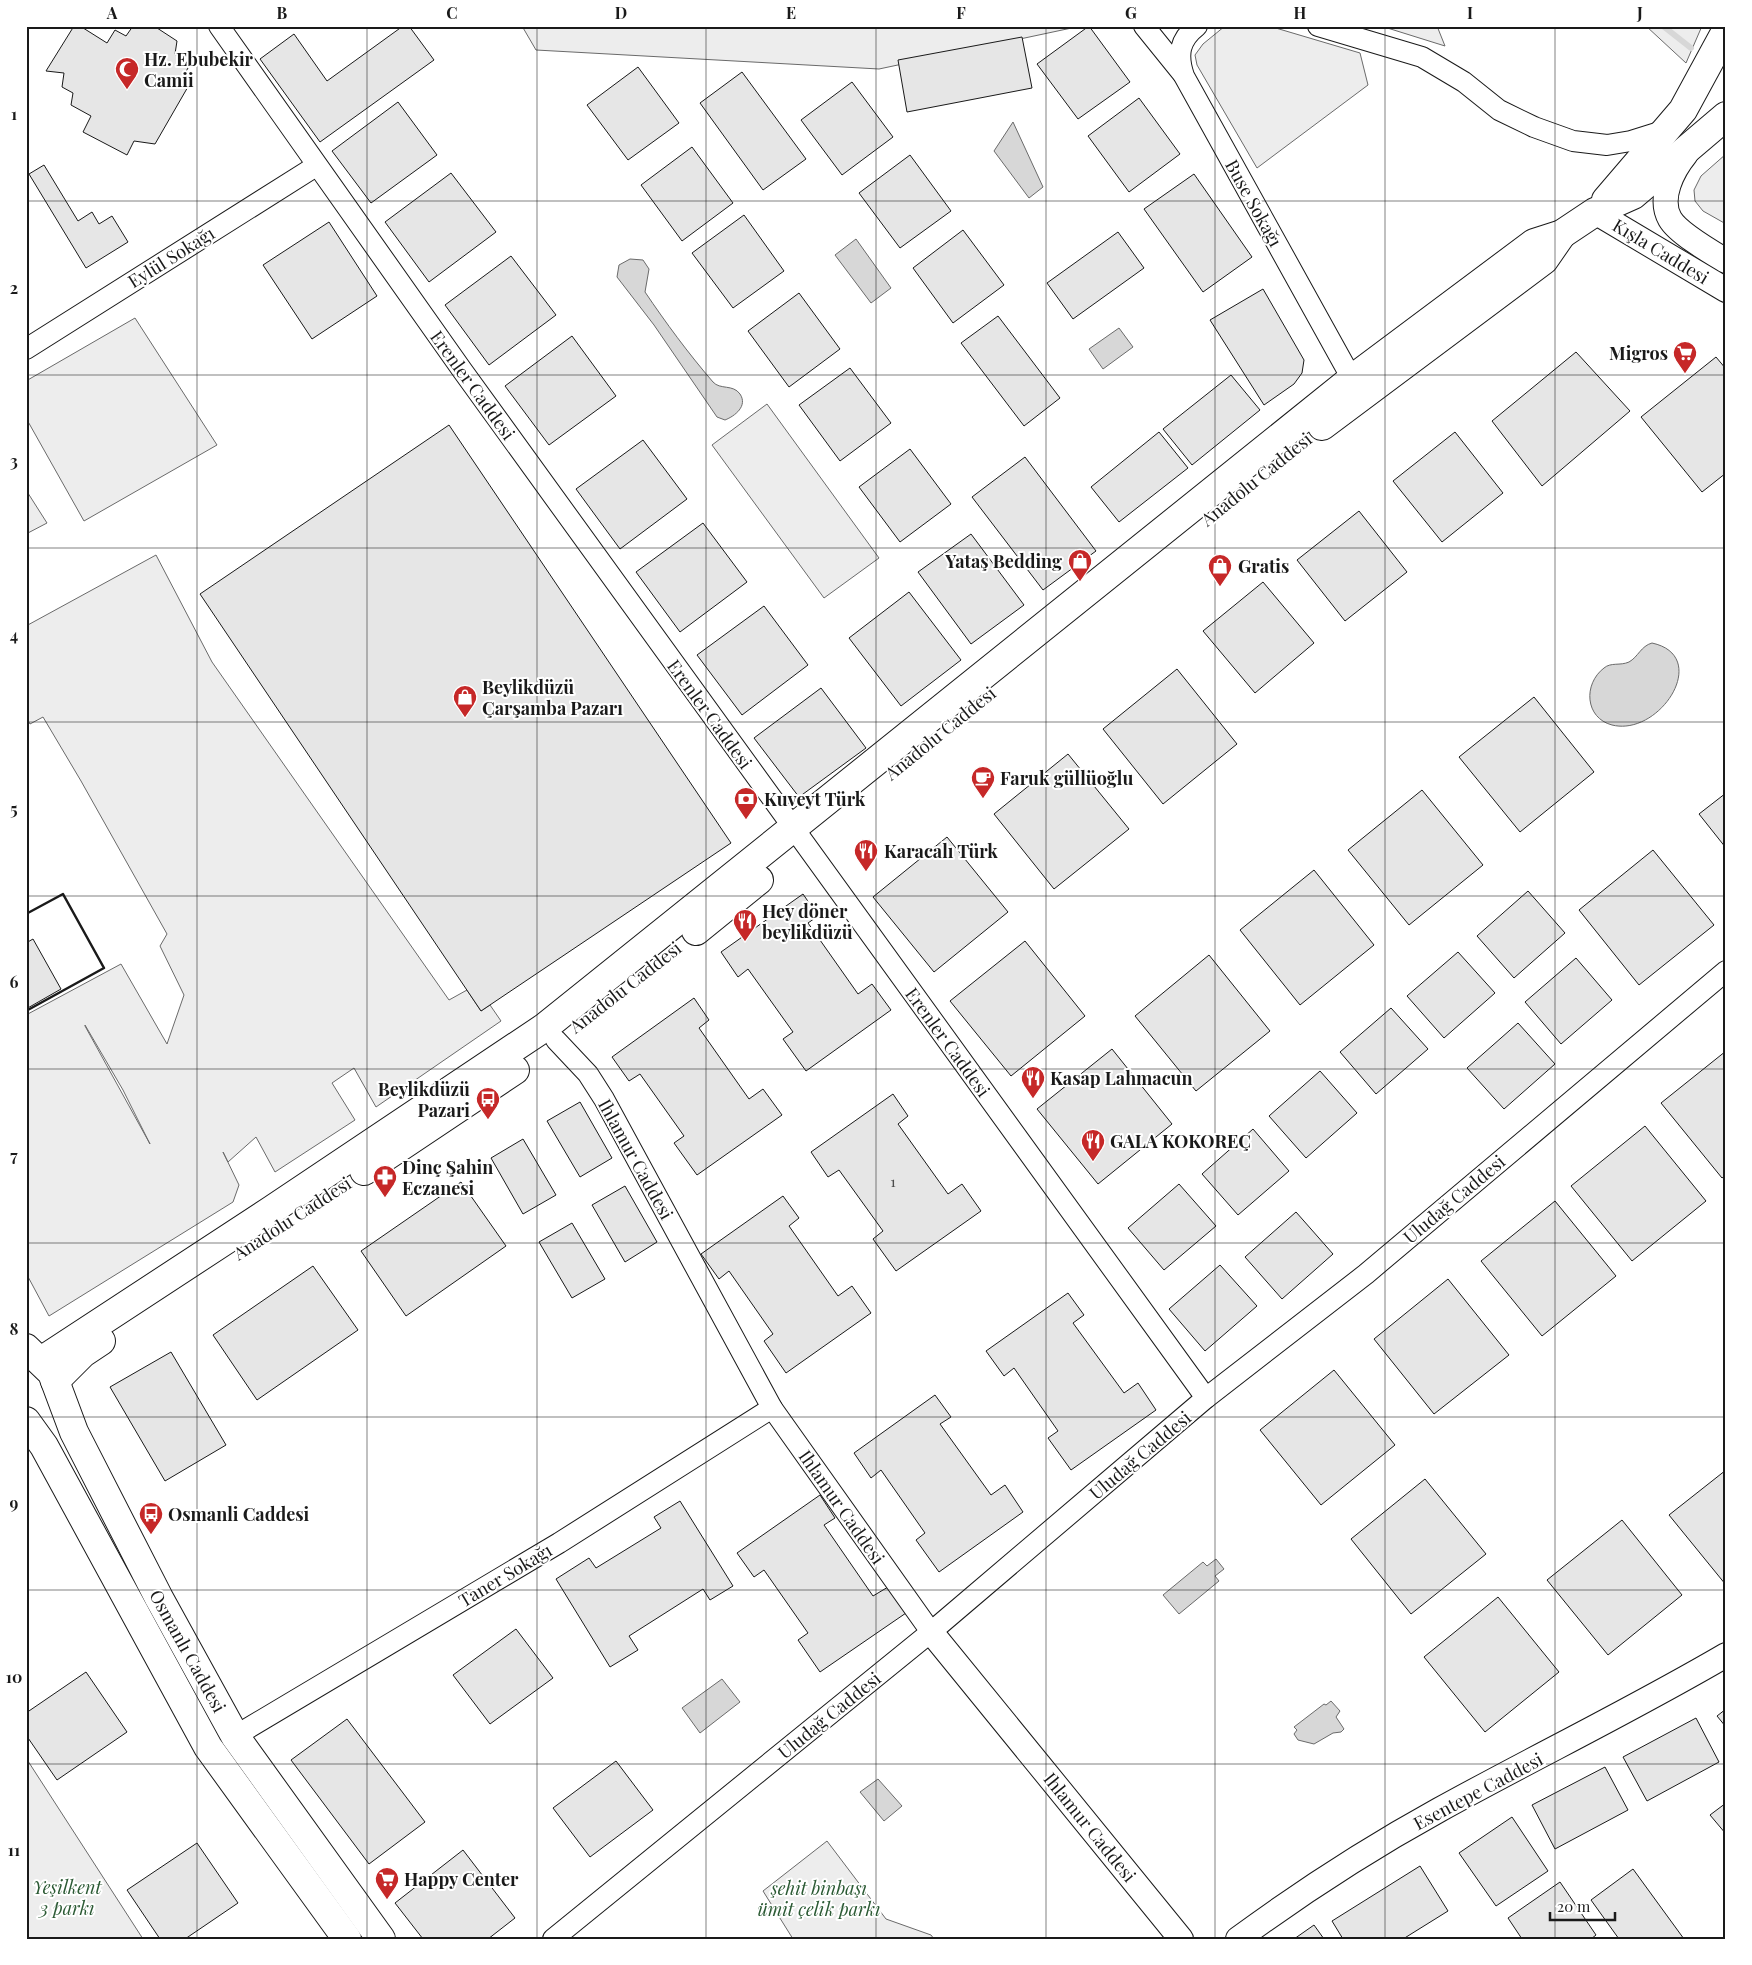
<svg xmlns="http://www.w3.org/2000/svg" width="1752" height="1965" font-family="'Playfair Display',serif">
  <rect width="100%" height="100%" fill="#fff"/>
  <g fill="#ededed" stroke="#6a6a6a" fill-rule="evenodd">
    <polygon points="522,26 1081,26 879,69 536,50"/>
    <polygon points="1225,26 1269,26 1360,53 1368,85 1257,168 1197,65 1195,55 1203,44"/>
    <polygon points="1381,26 1437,26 1445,46"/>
    <polygon points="1646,26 1702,26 1686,63"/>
    <polygon points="1726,154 1726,224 1703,211 1695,201 1694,190 1701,176"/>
    <polygon points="135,318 217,445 84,521 26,418 26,381"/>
    <polygon points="767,404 879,558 824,598 712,445"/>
    <polygon points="26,490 47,523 26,534"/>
    <path d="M 156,555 L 212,662 L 449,1000 L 467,990 L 481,1011 L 490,1005 L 501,1021 L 376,1107 L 354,1068 L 332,1083 L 355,1120 L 275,1172 L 256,1137 L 228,1162 L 223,1152 L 239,1185 L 233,1202 L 49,1316 L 26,1273 L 26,1015 L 121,964 L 167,1044 L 184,995 L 160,946 L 167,934 L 81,781 L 43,717 L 30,724 L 26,717 L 26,626 ZM 85,1025 L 123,1090 L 150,1144 L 85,1026 Z"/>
    <polygon points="26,1758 143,1939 26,1939"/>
    <polygon points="827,1841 886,1919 931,1935 934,1939 793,1939 763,1891"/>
  </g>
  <g fill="#d7d7d7" stroke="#6a6a6a">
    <polygon points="1013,122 1043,187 1029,198 994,151"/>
    <polygon points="856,239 891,288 871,303 835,255"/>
    <path d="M 630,259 L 643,260 L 649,269 L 645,292 C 666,323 688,353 713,382 C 720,390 733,384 740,394 C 748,406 735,416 725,420 L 717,417 L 654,325 L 617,277 L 619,265 Z"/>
    <polygon points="1119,328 1133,347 1103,369 1089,349"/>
    <path d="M 1652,643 C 1712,656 1660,737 1612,725 C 1585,718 1583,684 1604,668 C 1611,662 1620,666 1629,662 C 1638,657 1641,646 1652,643 Z"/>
    <polygon points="1216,1559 1224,1569 1215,1576 1219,1581 1179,1614 1163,1595 1203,1562 1207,1566"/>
    <polygon points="722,1679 740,1702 700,1733 682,1708"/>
    <polygon points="1331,1701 1340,1711 1336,1717 1344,1729 1341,1732 1333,1733 1314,1744 1298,1740 1294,1734 1297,1730 1294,1727 1324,1704 1326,1705"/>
    <polygon points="878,1779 902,1806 884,1821 860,1792"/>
  </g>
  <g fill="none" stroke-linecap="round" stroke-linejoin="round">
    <polyline stroke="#d7d7d7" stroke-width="6" points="1663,26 1691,48"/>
  </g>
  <g fill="#e6e6e6" stroke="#1a1a1a">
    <polygon points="74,26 80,26 107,43 115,30 126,36 133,26 154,26 177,41 175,54 188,68 181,80 189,85 155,144 134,141 127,155 83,132 91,116 71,105 73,93 62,87 64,73 46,71"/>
    <polygon points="403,26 409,26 434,60 320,142 260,59 294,34 327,81"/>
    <polygon points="1089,26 1130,82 1078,119 1037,64"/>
    <polygon points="1022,37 1032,88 907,112 898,60"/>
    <polygon points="638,67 679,123 628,160 587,105"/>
    <polygon points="742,72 806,159 763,190 700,103"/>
    <polygon points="852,82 893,137 842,175 801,120"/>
    <polygon points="1139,98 1180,154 1129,192 1088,136"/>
    <polygon points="398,102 437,155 371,203 332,151"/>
    <polygon points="692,147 733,203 682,241 641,185"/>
    <polygon points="910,155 951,211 900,248 859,193"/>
    <polygon points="44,165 78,221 92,212 99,224 112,216 128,242 86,268 29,174"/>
    <polygon points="451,173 496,232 429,282 385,222"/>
    <polygon points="1194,174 1252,257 1203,292 1144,209"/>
    <polygon points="744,215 784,271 733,308 692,253"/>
    <polygon points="329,222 377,296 312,339 263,265"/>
    <polygon points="963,230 1004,285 953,323 913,268"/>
    <polygon points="1118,232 1144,268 1073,319 1047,283"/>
    <polygon points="511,256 556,315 489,365 445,305"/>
    <polygon points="1263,289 1304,360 1302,373 1294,384 1264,405 1210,320"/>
    <polygon points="799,293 840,349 789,387 748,331"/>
    <polygon points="998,316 1060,398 1024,426 961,343"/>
    <polygon points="572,336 616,396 549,445 505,386"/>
    <polygon points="1576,352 1630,411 1542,486 1492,421"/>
    <polygon points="1716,357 1726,369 1726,473 1702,492 1641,417"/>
    <polygon points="850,368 891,423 840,461 799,405"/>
    <polygon points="1231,375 1260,410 1192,465 1163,429"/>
    <polygon points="449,425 731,843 481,1011 200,594"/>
    <polygon points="1159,432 1188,468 1119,522 1091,487"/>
    <polygon points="1455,432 1503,493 1442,542 1393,481"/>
    <polygon points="643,440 687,499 620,549 576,489"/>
    <polygon points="910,449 951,504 900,542 859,487"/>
    <polygon points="1025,457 1096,551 1043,590 972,497"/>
    <polygon points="1359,511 1407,572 1345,621 1297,560"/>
    <polygon points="703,523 747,582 680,632 636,572"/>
    <polygon points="971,534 1024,605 971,644 918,572"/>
    <polygon points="1263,582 1314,643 1255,693 1203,631"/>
    <polygon points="909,592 961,660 901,706 849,638"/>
    <polygon points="764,606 808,665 742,715 697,655"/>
    <polygon points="1177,669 1237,744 1163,804 1103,729"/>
    <polygon points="821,688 866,748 799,797 754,738"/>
    <polygon points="1534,697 1594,772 1520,832 1459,757"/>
    <polygon points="1068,754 1129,829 1054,889 994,814"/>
    <polygon points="1422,790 1483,865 1409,925 1348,850"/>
    <polygon points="1726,793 1726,848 1699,814"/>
    <polygon points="947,837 1008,912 934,972 873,897"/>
    <polygon points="1653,850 1714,925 1639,985 1579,910"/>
    <polygon points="1314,870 1374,945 1300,1005 1240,930"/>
    <polygon points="1528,891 1565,933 1514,978 1477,936"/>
    <polygon points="803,894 818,916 808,923 858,994 872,984 891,1010 806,1071 783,1039 793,1032 748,969 738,977 721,952"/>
    <polygon points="33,939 61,989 26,1009 26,943"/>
    <polygon points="1025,941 1085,1016 1011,1076 950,1001"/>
    <polygon points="1458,952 1495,993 1444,1038 1407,996"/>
    <polygon points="1209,955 1270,1031 1196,1091 1135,1016"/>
    <polygon points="1576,958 1612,1000 1561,1044 1525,1002"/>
    <polygon points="694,998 709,1020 699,1028 749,1099 763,1089 782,1115 697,1175 674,1143 684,1136 640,1074 629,1081 612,1057"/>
    <polygon points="1391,1008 1428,1049 1376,1094 1340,1052"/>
    <polygon points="1518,1023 1555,1064 1504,1109 1467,1068"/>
    <polygon points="1112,1049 1172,1124 1098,1184 1037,1109"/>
    <polygon points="1726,1051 1726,1175 1722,1178 1661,1103"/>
    <polygon points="1320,1071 1357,1113 1306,1158 1269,1116"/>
    <polygon points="893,1094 908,1116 898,1124 948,1194 962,1184 981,1211 896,1271 873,1239 883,1231 839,1170 828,1177 811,1152"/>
    <polygon points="580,1102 612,1158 580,1177 547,1121"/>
    <polygon points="1645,1126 1706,1201 1632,1261 1571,1186"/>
    <polygon points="1253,1129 1289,1171 1238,1215 1202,1174"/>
    <polygon points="523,1139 556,1195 523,1214 491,1158"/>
    <polygon points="461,1182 506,1246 406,1316 361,1251"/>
    <polygon points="1179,1184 1216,1226 1164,1270 1128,1228"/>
    <polygon points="625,1186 657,1242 625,1262 592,1205"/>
    <polygon points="783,1196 799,1218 789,1226 838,1296 852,1286 871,1313 786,1373 764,1341 773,1334 729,1271 719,1279 701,1254"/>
    <polygon points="1555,1201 1616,1276 1542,1336 1481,1261"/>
    <polygon points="1296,1212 1333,1254 1282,1299 1245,1257"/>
    <polygon points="572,1223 605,1279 572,1298 539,1242"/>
    <polygon points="1220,1265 1257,1306 1205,1351 1169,1309"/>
    <polygon points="313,1266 358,1330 257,1400 213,1335"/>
    <polygon points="1448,1279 1509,1355 1434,1414 1374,1339"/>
    <polygon points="1068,1293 1084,1315 1073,1323 1124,1393 1138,1383 1156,1410 1071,1470 1048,1438 1058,1431 1014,1368 1004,1376 986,1351"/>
    <polygon points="171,1352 226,1445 165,1481 110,1387"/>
    <polygon points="1334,1370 1395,1445 1321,1505 1260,1430"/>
    <polygon points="935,1395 951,1417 940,1424 991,1495 1005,1485 1023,1512 939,1572 916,1540 925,1533 881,1470 871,1478 854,1453"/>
    <polygon points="1726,1470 1726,1585 1669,1515"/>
    <polygon points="1425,1479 1486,1554 1411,1614 1351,1539"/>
    <polygon points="820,1495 835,1518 824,1525 873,1596 888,1587 906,1613 820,1672 798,1640 808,1633 764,1570 754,1577 737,1553"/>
    <polygon points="680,1501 733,1586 710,1600 703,1589 629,1636 638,1650 610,1667 556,1579 589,1558 596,1568 661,1528 654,1517"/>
    <polygon points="1622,1520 1682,1595 1608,1655 1547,1580"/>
    <polygon points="1498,1597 1559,1672 1485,1732 1424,1657"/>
    <polygon points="516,1629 553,1678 490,1724 453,1675"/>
    <polygon points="86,1672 127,1732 57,1780 26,1735 26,1713"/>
    <polygon points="1726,1709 1726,1727 1717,1716"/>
    <polygon points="1696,1718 1719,1762 1647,1801 1623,1757"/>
    <polygon points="347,1719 425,1822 369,1864 291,1760"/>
    <polygon points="616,1761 653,1810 590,1857 553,1808"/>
    <polygon points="1605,1767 1628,1810 1555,1849 1532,1805"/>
    <polygon points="1726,1803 1726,1834 1710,1815"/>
    <polygon points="1512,1817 1548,1871 1496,1906 1459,1853"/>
    <polygon points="197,1843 238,1903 185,1939 160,1939 127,1890"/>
    <polygon points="463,1850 515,1918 488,1939 423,1939 395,1903"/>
    <polygon points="1420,1866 1448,1911 1403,1939 1343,1939 1332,1921"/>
    <polygon points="1633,1869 1684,1939 1619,1939 1591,1900"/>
    <polygon points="1560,1882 1596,1935 1591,1939 1522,1939 1508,1918"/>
    <polygon points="1314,1925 1324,1939 1294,1939"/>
  </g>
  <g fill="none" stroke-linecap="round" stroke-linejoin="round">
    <g stroke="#1a1a1a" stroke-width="22">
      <g id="minor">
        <polyline points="219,26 462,370 1206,1398"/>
        <polyline points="1144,26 1182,73"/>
        <path d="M 1197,26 C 1179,40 1177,55 1184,76 L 1352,379"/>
        <polyline points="1318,26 1422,57 1464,82 1499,110 1534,127 1573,141 1607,145 1631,141 1666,130"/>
        <polyline points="26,349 316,166"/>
        <polyline points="556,1040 588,1074 604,1099 772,1408 931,1632"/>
        <polyline points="235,1736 559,1543 772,1408"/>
        <polyline points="553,1939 931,1632 1206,1398 1366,1274 1726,971"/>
      </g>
    </g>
    <g stroke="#1a1a1a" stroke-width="26">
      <g id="tertiary">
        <path d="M 1686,154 C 1673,170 1658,198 1670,219 C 1678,233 1711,252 1726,261"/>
        <polyline points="1595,212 1726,290"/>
        <polyline points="931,1632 1181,1939"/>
        <path d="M 1238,1939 C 1302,1892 1370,1848 1439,1810 C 1535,1757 1632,1710 1726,1655"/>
      </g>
    </g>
    <g stroke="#1a1a1a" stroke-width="30">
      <g id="secondary">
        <polyline points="1606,200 1683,110 1726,31"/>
        <polyline points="1322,426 1544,260 1562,234"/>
        <polyline points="696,931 759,880"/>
        <polyline points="364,1171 515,1070"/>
        <polyline points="26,1348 52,1373 74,1432 159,1598 235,1736 381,1939"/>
        <polyline points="41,1361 270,1211 545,1027 1352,379 1534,243 1562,234 1595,212 1633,195 1726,116"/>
        <polyline points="55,1381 83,1353 101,1341"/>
        <polyline points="26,1421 44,1446 208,1747 347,1939"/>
      </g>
    </g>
    <use href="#minor" stroke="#fff" stroke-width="20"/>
    <use href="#tertiary" stroke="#fff" stroke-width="24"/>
    <use href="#secondary" stroke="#fff" stroke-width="28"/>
    <polyline stroke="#1a1a1a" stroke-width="2.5" points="26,914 63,894 104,968 26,1011"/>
  </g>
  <path fill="none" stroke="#1a1a1a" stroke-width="1" stroke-opacity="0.55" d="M 197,26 L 197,1939M 367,26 L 367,1939M 537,26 L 537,1939M 706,26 L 706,1939M 876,26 L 876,1939M 1046,26 L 1046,1939M 1215,26 L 1215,1939M 1385,26 L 1385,1939M 1555,26 L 1555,1939M 26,201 L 1726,201M 26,375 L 1726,375M 26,548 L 1726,548M 26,722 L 1726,722M 26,896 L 1726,896M 26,1069 L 1726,1069M 26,1243 L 1726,1243M 26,1417 L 1726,1417M 26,1590 L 1726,1590M 26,1764 L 1726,1764"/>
  <defs>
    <g id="mosque-pin" transform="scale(1.25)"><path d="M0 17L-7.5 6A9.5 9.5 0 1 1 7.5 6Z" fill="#c62828" stroke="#fff"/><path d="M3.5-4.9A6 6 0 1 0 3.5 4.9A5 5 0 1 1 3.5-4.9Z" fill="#fff"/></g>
    <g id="supermarket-pin" transform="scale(1.25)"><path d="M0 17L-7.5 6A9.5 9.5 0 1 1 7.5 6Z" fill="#c62828" stroke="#fff"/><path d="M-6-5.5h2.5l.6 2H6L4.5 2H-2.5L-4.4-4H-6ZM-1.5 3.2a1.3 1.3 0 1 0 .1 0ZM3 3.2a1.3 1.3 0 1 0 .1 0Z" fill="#fff"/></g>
    <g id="shop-pin" transform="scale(1.25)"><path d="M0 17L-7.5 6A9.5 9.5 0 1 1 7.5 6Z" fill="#c62828" stroke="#fff"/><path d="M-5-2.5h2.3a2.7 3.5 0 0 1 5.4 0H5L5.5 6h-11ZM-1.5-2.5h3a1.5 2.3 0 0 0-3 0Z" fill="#fff"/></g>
    <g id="cafe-pin" transform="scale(1.25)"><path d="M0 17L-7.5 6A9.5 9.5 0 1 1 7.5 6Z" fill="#c62828" stroke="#fff"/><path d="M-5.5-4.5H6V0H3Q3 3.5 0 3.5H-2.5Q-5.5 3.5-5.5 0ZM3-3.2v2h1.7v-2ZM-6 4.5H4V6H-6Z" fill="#fff"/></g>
    <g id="bank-pin" transform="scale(1.25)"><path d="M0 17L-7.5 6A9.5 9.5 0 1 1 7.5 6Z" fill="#c62828" stroke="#fff"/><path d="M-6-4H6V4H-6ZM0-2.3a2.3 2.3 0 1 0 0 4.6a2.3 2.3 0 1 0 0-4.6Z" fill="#fff"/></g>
    <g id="restaurant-pin" transform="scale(1.25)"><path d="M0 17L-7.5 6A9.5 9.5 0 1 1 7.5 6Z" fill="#c62828" stroke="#fff"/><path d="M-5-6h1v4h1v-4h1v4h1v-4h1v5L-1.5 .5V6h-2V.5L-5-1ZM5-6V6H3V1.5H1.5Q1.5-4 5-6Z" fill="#fff"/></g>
    <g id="bus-pin" transform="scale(1.25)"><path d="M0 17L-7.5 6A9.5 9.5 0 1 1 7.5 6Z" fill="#c62828" stroke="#fff"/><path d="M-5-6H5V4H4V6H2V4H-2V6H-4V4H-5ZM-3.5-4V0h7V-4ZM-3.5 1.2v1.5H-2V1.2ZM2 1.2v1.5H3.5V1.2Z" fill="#fff"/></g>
    <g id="pharmacy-pin" transform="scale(1.25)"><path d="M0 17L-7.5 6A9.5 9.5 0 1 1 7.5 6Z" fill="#c62828" stroke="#fff"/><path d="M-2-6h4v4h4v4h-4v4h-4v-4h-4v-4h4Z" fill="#fff"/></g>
  </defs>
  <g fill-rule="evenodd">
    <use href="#mosque-pin" x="127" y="69"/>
    <use href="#supermarket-pin" x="1685" y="353"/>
    <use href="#shop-pin" x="1080" y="561"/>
    <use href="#shop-pin" x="1220" y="566"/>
    <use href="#shop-pin" x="465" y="697"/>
    <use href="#cafe-pin" x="983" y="778"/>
    <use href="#bank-pin" x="746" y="799"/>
    <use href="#restaurant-pin" x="866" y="851"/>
    <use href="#restaurant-pin" x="745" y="921"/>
    <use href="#restaurant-pin" x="1033" y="1078"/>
    <use href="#bus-pin" x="488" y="1099"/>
    <use href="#restaurant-pin" x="1093" y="1141"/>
    <use href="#pharmacy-pin" x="385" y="1177"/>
    <use href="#bus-pin" x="151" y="1514"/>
    <use href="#supermarket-pin" x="387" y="1879"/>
  </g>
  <g text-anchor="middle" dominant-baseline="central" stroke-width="4" stroke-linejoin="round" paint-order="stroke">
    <g font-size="15" fill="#4d4d4d">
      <text x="893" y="1181">1</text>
    </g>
    <g font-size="18" font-weight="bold" fill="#1a1a1a" stroke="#fff" text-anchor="start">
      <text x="144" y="59">Hz. Ebubekir<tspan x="144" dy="21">Camii</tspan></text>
      <text x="1668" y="353" text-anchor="end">Migros</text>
      <text x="1062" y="561" text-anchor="end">Yataş Bedding</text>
      <text x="1238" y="566">Gratis</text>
      <text x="482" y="687">Beylikdüzü<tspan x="482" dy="21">Çarşamba Pazarı</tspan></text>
      <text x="1000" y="778">Faruk güllüoğlu</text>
      <text x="764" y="799">Kuveyt Türk</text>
      <text x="884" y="851">Karacalı Türk</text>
      <text x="762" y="911">Hey döner<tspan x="762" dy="21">beylikdüzü</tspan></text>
      <text x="1050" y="1078">Kasap Lahmacun</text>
      <text x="470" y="1089" text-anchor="end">Beylikdüzü<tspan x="470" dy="21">Pazari</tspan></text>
      <text x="1110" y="1141">GALA KOKOREÇ</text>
      <text x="402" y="1167">Dinç Şahin<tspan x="402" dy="21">Eczanesi</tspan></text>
      <text x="168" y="1514">Osmanli Caddesi</text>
      <text x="404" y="1879">Happy Center</text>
    </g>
    <g font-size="18" fill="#1a1a1a" stroke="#fff">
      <text transform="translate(1254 203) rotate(61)">Buse Sokağı</text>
      <text transform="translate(1661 251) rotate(31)">Kışla Caddesi</text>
      <text transform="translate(171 257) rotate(-32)">Eylül Sokağı</text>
      <text transform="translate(473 385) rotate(54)">Erenler Caddesi</text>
      <text transform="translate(1256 479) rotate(-39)">Anadolu Caddesi</text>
      <text transform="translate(710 714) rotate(54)">Erenler Caddesi</text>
      <text transform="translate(940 733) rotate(-39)">Anadolu Caddesi</text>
      <text transform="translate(625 987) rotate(-38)">Anadolu Caddesi</text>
      <text transform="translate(948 1042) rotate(54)">Erenler Caddesi</text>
      <text transform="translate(636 1159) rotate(61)">Ihlamur Caddesi</text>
      <text transform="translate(1454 1199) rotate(-40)">Uludağ Caddesi</text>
      <text transform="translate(292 1218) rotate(-33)">Anadolu Caddesi</text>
      <text transform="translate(1140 1455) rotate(-40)">Uludağ Caddesi</text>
      <text transform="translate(842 1507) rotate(55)">Ihlamur Caddesi</text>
      <text transform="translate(505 1575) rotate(-31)">Taner Sokağı</text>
      <text transform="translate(188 1651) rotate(61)">Osmanlı Caddesi</text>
      <text transform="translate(829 1715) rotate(-39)">Uludağ Caddesi</text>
      <text transform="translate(1478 1791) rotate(-28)">Esentepe Caddesi</text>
      <text transform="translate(1090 1827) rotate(51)">Ihlamur Caddesi</text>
    </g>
    <g font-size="18" font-style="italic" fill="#2b5a34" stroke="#fff">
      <text x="67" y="1887">Yeşilkent<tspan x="67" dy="21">3 parkı</tspan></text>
      <text x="819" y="1888">şehit binbaşı<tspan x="819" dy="21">ümit çelik parkı</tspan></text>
    </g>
  </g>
  <rect width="1752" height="1965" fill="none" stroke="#ffffff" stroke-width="55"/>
  <path d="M1550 1912v8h65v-8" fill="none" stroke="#1a1a1a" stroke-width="2.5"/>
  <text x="1557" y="1912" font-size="15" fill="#1a1a1a" stroke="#ffffff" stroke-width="4" paint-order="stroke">20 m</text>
  <rect x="28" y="28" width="1696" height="1910" fill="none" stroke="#1a1a1a" stroke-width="2"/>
  <g font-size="16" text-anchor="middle" font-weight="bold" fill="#1a1a1a">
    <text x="112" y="19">A</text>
    <text x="282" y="19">B</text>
    <text x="452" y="19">C</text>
    <text x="621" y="19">D</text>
    <text x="791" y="19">E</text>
    <text x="961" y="19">F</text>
    <text x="1131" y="19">G</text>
    <text x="1300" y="19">H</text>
    <text x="1470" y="19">I</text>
    <text x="1640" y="19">J</text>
    <text x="14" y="120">1</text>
    <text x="14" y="294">2</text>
    <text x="14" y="467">3</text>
    <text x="14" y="641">4</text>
    <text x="14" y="815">5</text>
    <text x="14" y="988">6</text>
    <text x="14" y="1162">7</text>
    <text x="14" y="1335">8</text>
    <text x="14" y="1509">9</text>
    <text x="14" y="1683">10</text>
    <text x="14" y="1856">11</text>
  </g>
</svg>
